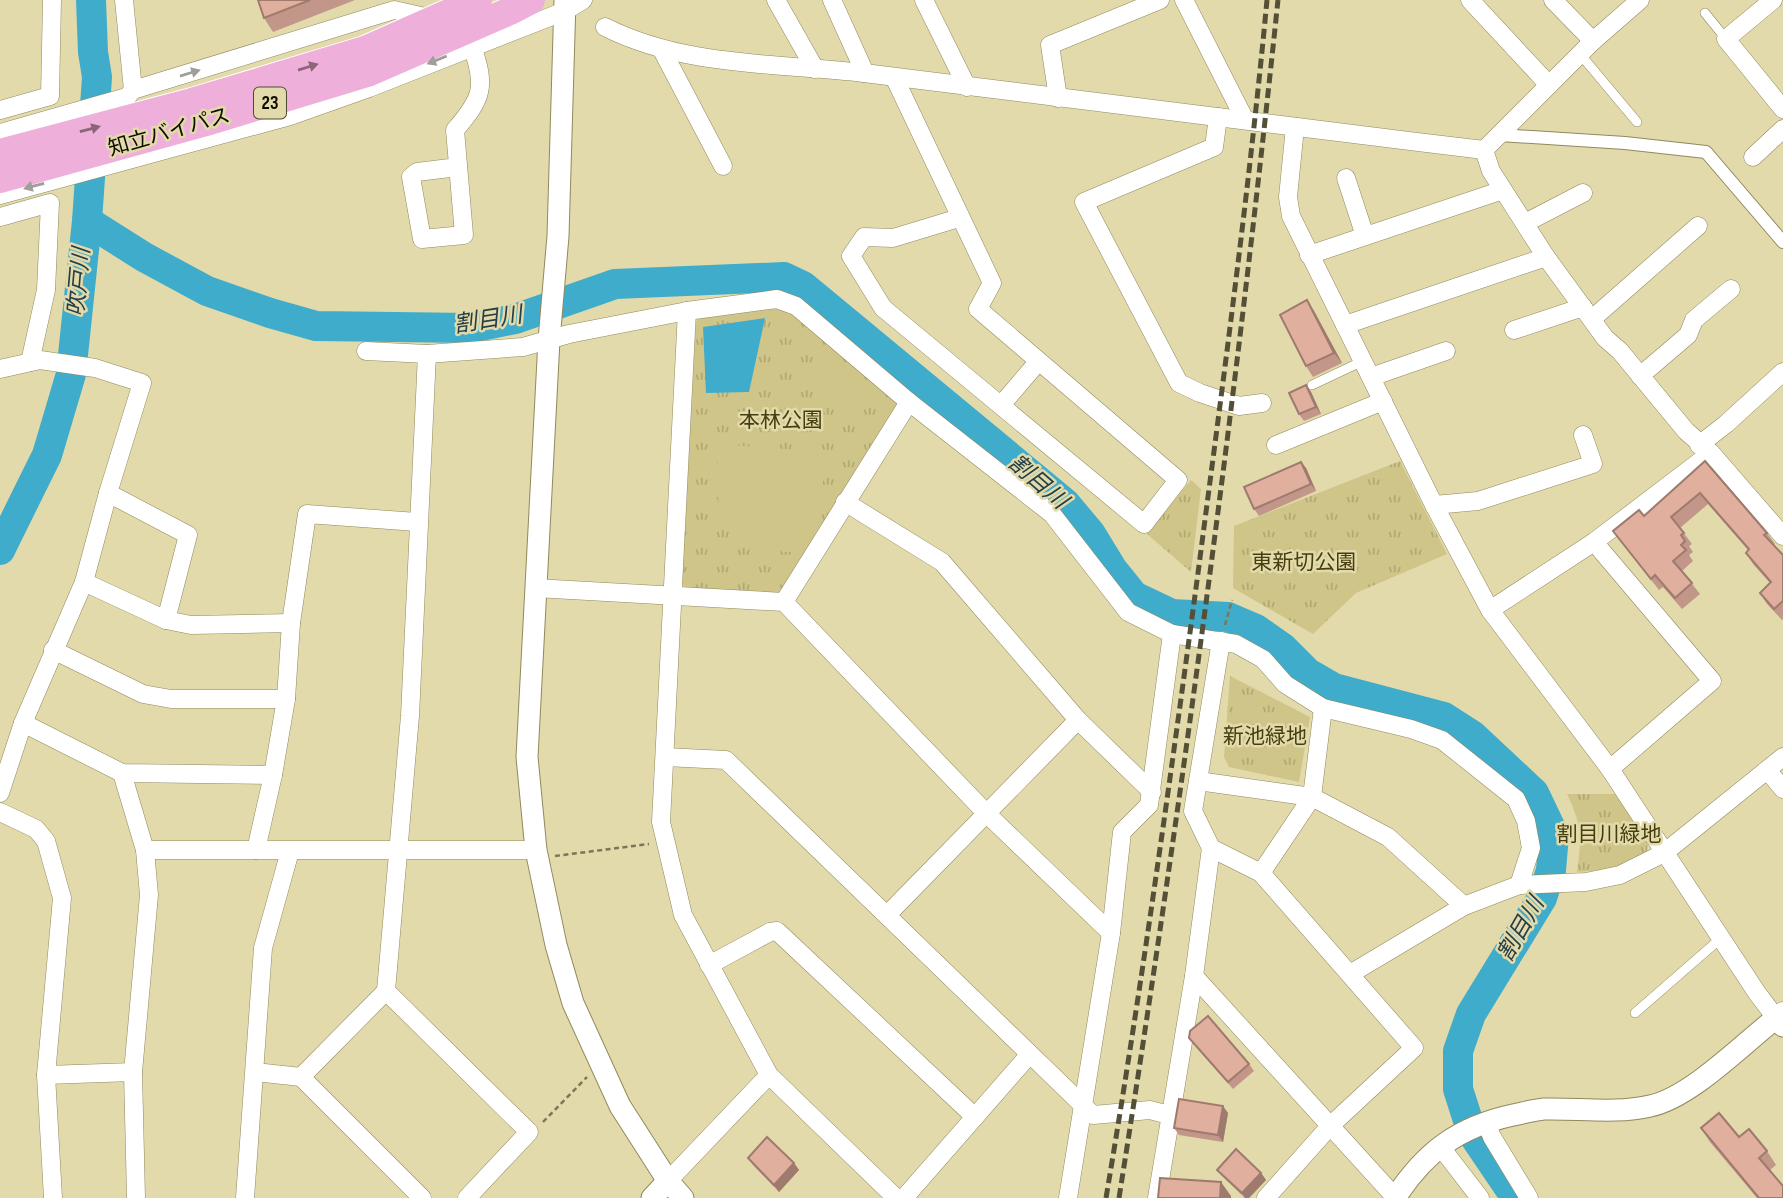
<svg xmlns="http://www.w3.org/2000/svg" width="1783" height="1198" font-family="'Sofia Sans Condensed','Noto Sans JP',sans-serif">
  <defs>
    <pattern id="grass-tufts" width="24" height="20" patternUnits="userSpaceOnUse" patternTransform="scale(1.75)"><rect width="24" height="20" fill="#d0c588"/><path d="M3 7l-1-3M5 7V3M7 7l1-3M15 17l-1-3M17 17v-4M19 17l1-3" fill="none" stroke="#b1a874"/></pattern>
  </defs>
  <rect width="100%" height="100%" fill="#e2daaa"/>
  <g fill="url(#grass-tufts)">
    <polygon points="775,307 787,309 895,396 897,407 783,588 777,594 687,589 682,583 696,322 699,317"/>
    <polygon points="1400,461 1447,554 1356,593 1313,634 1233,588 1234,526"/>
    <polygon points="1191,480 1201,489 1191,572 1147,534"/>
    <polygon points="1230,676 1310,717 1299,782 1229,767 1224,757"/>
    <path d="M 1567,794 L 1615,794 L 1648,841 L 1647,852 L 1615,869 L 1577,872 C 1582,837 1582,826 1567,794 Z"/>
  </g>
  <g fill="#d0c588">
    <polygon points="826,361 868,400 849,420 807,382"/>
    <path d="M 719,444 L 812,451 L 826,468 L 810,546 C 791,555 787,552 767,549 C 711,541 715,488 719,444 Z"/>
  </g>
  <polygon fill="#3eacca" points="765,318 749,392 706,393 703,327"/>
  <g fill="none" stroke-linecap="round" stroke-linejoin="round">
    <g stroke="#3eacca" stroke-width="30">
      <polyline points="87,221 144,257 207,291 270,313 316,326 471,328 515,319 615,284 784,277 803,286 1065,503 1091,534 1113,570 1134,596 1172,614 1228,617 1256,629 1283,648 1308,673 1334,688 1444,717 1472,735 1534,793 1554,835 1551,870 1542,898 1471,1014 1458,1051 1458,1089 1472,1133 1516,1198"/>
      <polyline points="0,550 47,455 71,374 87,221 97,77 93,52 91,0"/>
    </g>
    <g stroke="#91895d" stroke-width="10">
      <g id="service">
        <polyline points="1705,13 1726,39"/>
        <polyline points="1580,54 1637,122"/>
        <polyline points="1312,385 1363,361"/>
        <polyline points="1635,1013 1720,939"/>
      </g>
    </g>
    <g stroke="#91895d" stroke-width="14">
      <polyline id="pedestrian" points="1499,135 1625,143 1706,152 1783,242"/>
    </g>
    <g stroke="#91895d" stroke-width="19">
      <g id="minor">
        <polyline points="124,0 133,90"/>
        <polyline points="776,0 815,69"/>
        <polyline points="832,0 865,73"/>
        <polyline points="924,0 967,87"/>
        <polyline points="1184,0 1245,120"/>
        <polyline points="1470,0 1549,85"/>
        <polyline points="1553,0 1593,41"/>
        <polyline points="1773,0 1726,39 1783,109"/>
        <path d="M 605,27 C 684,67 777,63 864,73 C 1070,99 1277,125 1484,150"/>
        <polyline points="662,50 723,166"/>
        <polyline points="895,79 992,283 978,309 1178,480 1144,524 883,308 851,256 864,237 893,238 959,218"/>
        <polyline points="1058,98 1050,45 1160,0"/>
        <polyline points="0,110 50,96 52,0"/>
        <polyline points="1218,117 1214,147 1084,202 1179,383 1200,393 1239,406 1262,403"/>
        <polyline points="1295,127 1288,197 1291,216 1434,505 1490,610 1610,769 1757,993 1776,1018 1783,1011"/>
        <polyline points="0,133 127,97 133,90 394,10 434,19"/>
        <polyline points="1484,150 1491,171 1546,257 1605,338 1620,351 1686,431 1711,453 1783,536"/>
        <polyline points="1484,150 1593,41 1640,0"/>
        <polyline points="1753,157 1783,129"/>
        <path d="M 458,167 L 417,172 L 411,177 L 422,239 L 464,235 L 455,130 C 483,98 486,86 472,46"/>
        <polyline points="1346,178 1365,236"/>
        <polyline points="0,195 290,116 369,88 565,11 583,0"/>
        <polyline points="0,217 50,203 46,290 30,362"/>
        <polyline points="1525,223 1583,193"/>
        <polyline points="1309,255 1503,190"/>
        <polyline points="687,311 661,822 683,915 769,1075 896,1198"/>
        <polyline points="1592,319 1698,226"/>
        <polyline points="1345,325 1546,257"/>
        <polyline points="1514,330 1583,307"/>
        <polyline points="366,351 427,354 523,347 569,334 687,311 777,299 796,306 909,402 1052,514 1128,612 1172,634 1236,644 1263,659 1285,684 1323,708 1411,729 1442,740 1516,799 1526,821 1531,848 1519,885"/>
        <polyline points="427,354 410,716 386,991 529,1132 467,1198"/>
        <polyline points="0,369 40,360 95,368 142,383 108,493 84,582 23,723 0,793"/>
        <polyline points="1640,376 1688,335 1694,320 1731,289"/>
        <polyline points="1371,377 1446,351"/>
        <polyline points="1002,404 1038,362"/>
        <polyline points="1276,445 1383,401"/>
        <polyline points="1699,445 1726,424 1783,372"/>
        <polyline points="108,493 188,535 166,620"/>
        <polyline points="845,502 942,562 1078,720 887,915"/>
        <polyline points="1434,505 1478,501 1593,464 1583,435"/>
        <polyline points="1594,542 1712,681 1610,769"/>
        <polyline points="84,582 166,620 191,625 291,623"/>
        <polyline points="535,588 784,602 986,813 1111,933"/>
        <polyline points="784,602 909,402"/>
        <polyline points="1490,610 1594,542 1711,453"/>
        <polyline points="53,650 143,694 171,699 286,699"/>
        <polyline points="1078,720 1152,792"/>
        <polyline points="23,723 122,773 273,775"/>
        <polyline points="665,757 726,760 1093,1115 1150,1110 1169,1115"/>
        <polyline points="1767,770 1783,789"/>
        <polyline points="122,773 145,850 149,895 133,1072 136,1198"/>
        <polyline points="1198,781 1312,797 1388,837 1464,906"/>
        <polyline points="0,812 36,829 46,841 62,898 46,1075 53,1198"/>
        <polyline points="1211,848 1193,811 1221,641"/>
        <polyline points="145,850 536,850"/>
        <polyline points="256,850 273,775 286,699 291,623 307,514 417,522"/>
        <polyline points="1261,873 1312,797 1323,708"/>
        <polyline points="709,965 770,932 777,931 975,1117"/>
        <polyline points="1350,974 1464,906 1519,885 1586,882 1620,875 1664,853 1783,757"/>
        <polyline points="1194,976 1395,1197"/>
        <polyline points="255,1072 301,1077 422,1198"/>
        <polyline points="46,1075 133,1072"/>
        <polyline points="301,1077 386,991"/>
        <polyline points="1486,1122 1492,1137 1529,1198"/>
        <polyline points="1440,1146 1480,1198"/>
        <polyline points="668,1181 769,1075"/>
        <polyline points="245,1198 263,948 290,851"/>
        <polyline points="904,1198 1029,1055"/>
        <polyline points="1068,1198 1111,933 1122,832 1149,805 1172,634"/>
        <polyline points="1157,1198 1194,976 1211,848 1261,873 1414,1048 1330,1126 1266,1198"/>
      </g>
    </g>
    <g stroke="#91895d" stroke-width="23">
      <g id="tertiary">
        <polyline points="565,0 558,236 549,340 527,757 536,850 556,945 573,1003 620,1106 668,1181 683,1198"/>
        <polyline points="652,1198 668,1181"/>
        <path d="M 1395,1198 C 1425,1152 1458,1127 1513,1115 C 1523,1113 1534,1110 1544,1109 C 1579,1108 1616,1114 1650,1106 C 1690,1098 1743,1044 1776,1018 L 1783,1026"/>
      </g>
    </g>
    <g stroke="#7c7658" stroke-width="2.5" stroke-dasharray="5 3.5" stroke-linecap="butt">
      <polyline points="1225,625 1232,600"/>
      <polyline points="555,856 649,844"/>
      <polyline points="543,1122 587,1077"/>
    </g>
    <use href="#service" stroke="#fff" stroke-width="9"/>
    <use href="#pedestrian" stroke="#fff" stroke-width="12"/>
    <use href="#minor" stroke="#fff" stroke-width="18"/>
    <use href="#tertiary" stroke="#fff" stroke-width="21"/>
    <g stroke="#544f37" stroke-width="5" stroke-dasharray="10 5" stroke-linecap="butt">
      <path d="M 1106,1198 C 1141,990 1170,782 1198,573 C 1223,382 1249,191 1267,0"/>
      <path d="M 1119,1198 C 1182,800 1236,401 1278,0"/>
    </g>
    <g stroke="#fff" stroke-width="30" stroke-linecap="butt">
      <g id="trunk-bridge">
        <polyline points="0,153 192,102 365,50 478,0"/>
        <polyline points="0,179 206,122 370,72 510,11 531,0"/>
      </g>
    </g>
    <use href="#trunk-bridge" stroke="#eeb0da" stroke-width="28"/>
  </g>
  <g fill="#c29688">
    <polygon points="258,0 355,0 273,32 264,18"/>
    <polygon points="1307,300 1314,311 1342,363 1313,377 1306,366"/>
    <polygon points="1306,385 1311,392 1321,414 1304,421 1299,414"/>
    <polygon points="1705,461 1767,533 1775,544 1774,545 1783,555 1783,619 1782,620 1767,604 1760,593 1770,583 1753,564 1746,553 1748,550 1708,504 1680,528 1692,544 1689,546 1693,552 1689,555 1693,561 1682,571 1700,594 1682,609 1663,587 1659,590 1613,531 1644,516"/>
    <polygon points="1301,462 1306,468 1316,491 1259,516 1254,509"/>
    <polygon points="1189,1038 1249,1064 1254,1071 1233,1089"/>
    <polygon points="1228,1113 1223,1142 1179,1135 1174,1128"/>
    <polygon points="1701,1128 1739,1137 1767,1151 1776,1165 1770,1170 1783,1198 1757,1198 1710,1142"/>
    <polygon points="748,1158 794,1163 799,1170 779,1192 753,1165"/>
    <polygon points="1217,1170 1261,1173 1266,1180 1249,1198 1245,1198 1222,1176"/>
  </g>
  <g fill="#9e7a6f">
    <polygon points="1307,300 1314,311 1342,363 1334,353"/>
    <polygon points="1306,385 1311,392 1321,414 1316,407"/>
    <polygon points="1301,462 1306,468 1316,491 1311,484"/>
    <polygon points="1223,1106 1228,1113 1223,1142 1218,1135"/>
    <polygon points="794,1163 799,1170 779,1192 774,1185"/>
    <polygon points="1261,1173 1266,1180 1249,1198 1245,1198 1242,1193"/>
    <polygon points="1221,1182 1231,1196 1231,1198 1220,1198"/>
  </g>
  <g fill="#e1af9e" stroke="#9e7a6f" stroke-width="2">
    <polygon points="258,0 310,0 264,18"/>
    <polygon points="1307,300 1334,353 1306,366 1280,315"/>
    <polygon points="1306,385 1316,407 1299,414 1289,393"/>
    <polygon points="1705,461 1767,533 1764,535 1783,555 1783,601 1774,609 1760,593 1771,582 1746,553 1749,549 1700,493 1671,517 1684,533 1681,535 1685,541 1681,545 1686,550 1673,561 1692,583 1675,598 1655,575 1651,579 1613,531 1639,510 1644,516"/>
    <polygon points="1301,462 1311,484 1254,509 1244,487"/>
    <polygon points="1208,1016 1249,1064 1228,1082 1189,1038 1190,1031"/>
    <polygon points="1179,1099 1223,1106 1218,1135 1174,1128"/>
    <polygon points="1719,1113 1739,1137 1749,1129 1767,1151 1759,1158 1783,1186 1783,1198 1759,1198 1701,1128"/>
    <polygon points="767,1137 794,1163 774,1185 748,1158"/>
    <polygon points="1236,1149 1261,1173 1242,1193 1217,1170"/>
    <polygon points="1160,1178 1221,1182 1220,1198 1158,1198"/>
  </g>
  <defs><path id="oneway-solid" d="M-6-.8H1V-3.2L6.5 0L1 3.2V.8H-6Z" transform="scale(1.75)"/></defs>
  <g fill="#9f9e99">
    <use href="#oneway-solid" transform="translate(437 60) rotate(158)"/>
    <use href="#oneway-solid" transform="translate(190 73) rotate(-17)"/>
    <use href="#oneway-solid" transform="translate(34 186) rotate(165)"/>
  </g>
  <g fill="#8a6678">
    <use href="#oneway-solid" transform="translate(308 67) rotate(-17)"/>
    <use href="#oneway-solid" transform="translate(90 129) rotate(-15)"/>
  </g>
  <g text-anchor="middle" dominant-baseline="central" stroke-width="5" stroke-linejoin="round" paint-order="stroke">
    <rect fill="#e2daaa" stroke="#4e4a33" stroke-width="2" x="254" y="87.5" width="32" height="31" rx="5"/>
    <g font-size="19" font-weight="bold" fill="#0f0c00">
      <text x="270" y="103">23</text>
    </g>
    <g font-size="21" fill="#0f0c00" stroke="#e2daaa">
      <text transform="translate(169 132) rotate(-16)">知立バイパス</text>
    </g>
    <g font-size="21" fill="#463e0e" stroke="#e2daaa">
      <text x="781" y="420">本林公園</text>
      <text x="1304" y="562">東新切公園</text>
      <text x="1265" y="736">新池緑地</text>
      <text x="1609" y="834">割目川緑地</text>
    </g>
    <g font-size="23" font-style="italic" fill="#263e46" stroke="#e2daaa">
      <text transform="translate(79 282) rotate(-85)">吹戸川</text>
      <text transform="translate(488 320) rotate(-9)">割目川</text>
      <text transform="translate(1038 482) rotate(41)">割目川</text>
      <text transform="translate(1521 929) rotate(-60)">割目川</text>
    </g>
  </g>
</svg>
